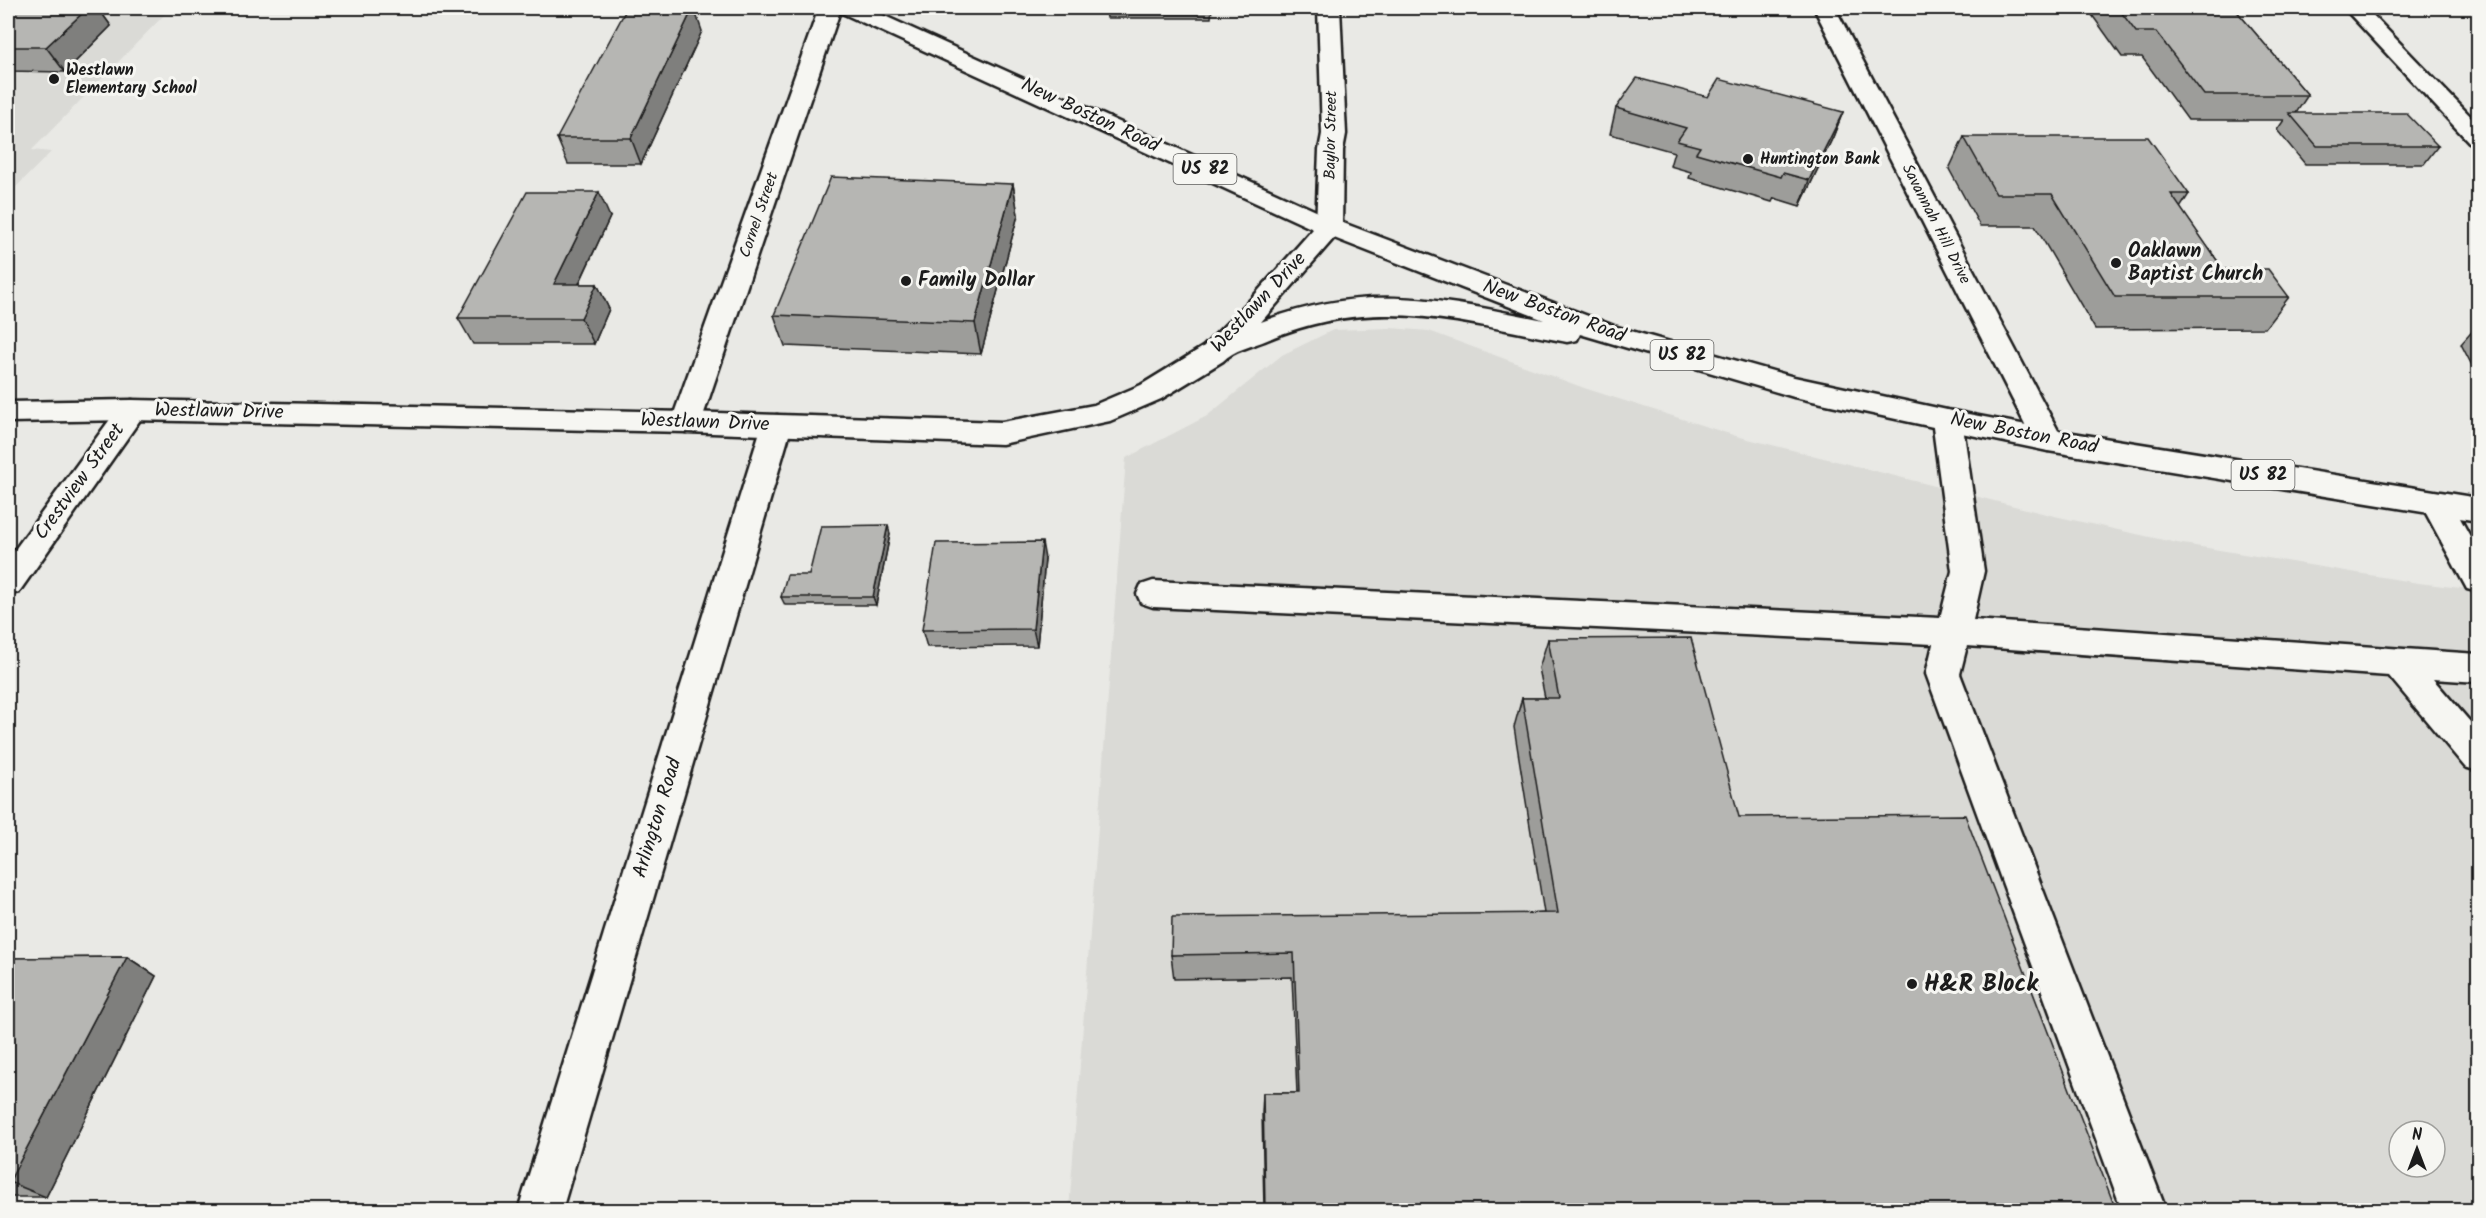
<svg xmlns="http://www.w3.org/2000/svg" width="2486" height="1218" font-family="Kalam,sans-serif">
  <rect width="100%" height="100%" fill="#e9e9e5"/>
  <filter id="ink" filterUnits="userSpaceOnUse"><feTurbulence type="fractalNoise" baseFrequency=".0167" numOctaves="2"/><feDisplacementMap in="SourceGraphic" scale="12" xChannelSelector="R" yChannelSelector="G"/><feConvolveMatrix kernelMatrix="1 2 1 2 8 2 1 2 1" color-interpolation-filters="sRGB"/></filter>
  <g filter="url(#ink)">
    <g fill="#dadad6" fill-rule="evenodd">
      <polygon points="8,8 171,8 32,150 51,152 8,195"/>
      <path d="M 1390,328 L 1429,331 L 1587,389 L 1736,436 L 2050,515 L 2177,543 L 2418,583 L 2478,590 L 2478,1210 L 1069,1210 L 1126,458 L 1207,416 L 1282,355 L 1333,330 ZM 2399,1131 L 2435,1131 L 2435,1167 L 2399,1167 Z"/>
    </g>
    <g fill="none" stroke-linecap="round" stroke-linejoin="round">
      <g stroke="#1c1c1c" stroke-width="5">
        <g id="minor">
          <polygon points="819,8 841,8 701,422 696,429 686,432 676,429 671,422"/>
          <polygon points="1318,8 1340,8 1346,134 1343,150 1342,227 1338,233 1329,235 1320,233 1316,227 1319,150 1322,134"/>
          <polygon points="1814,8 1835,8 2063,440 2059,447 2048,451 2037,447 2033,440"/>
          <polygon points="132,400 142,403 147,410 142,417 19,592 8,595 8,559 122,403"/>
          <polygon points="1947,410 1957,413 1962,420 1984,571 1973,620 2478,654 2478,682 2433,679 2478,731 2478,771 2465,767 2389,676 1967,646 1960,674 2166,1210 2122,1210 1926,674 1933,644 1153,607 1141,603 1137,594 1141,585 1153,581 1940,618 1952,571 1932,420 1937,413"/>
          <polygon points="777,415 787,418 792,425 562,1210 518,1210 762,425 767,418"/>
          <polygon points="2437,493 2448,496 2478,551 2478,592 2467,589 2421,504 2426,496"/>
        </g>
      </g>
      <g stroke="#1c1c1c" stroke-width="5">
        <g id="major">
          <path d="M 840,8 L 867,8 L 1338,221 L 1617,327 L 1794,377 L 1947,410 L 2048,429 L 2478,498 L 2478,521 L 2048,451 L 1947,430 L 1794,397 L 1580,334 L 1577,340 L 1567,342 C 1457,322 1376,294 1267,340 C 1253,346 1233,350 1223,361 L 1161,399 L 1110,421 L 1002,444 L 686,432 L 132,420 L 8,422 L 8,402 L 132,400 L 686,412 L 1002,422 L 1094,405 L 1141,385 L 1203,347 L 1252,298 L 1313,229 L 842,13 ZM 1334,238 L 1544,320 C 1436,299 1367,282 1261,322 Z"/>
          <polygon points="2344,8 2366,8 2478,124 2478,144 2469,142"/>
        </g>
      </g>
      <use href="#minor" fill="#f6f6f2" fill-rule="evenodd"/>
      <use href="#major" fill="#f6f6f2" fill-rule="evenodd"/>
    </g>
    <g fill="#9d9d9a" stroke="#1c1c1c" stroke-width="1.5">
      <polygon points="8,8 98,8 111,26 65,72 8,71"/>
      <polygon points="1079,8 1212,8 1211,18 1107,18 1106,11 1080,11"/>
      <polygon points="2087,8 2234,8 2308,95 2296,113 2438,146 2424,164 2305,164 2277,130 2284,120 2188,120 2142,57 2122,57"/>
      <polygon points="702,31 641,164 568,164 557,138"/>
      <polygon points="1708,97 1843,112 1833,137 1800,206 1774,198 1772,202 1689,178 1691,172 1670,166 1674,152 1610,134 1616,108"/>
      <polygon points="1964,137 2189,194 2180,208 2223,269 2289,297 2265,328 2095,329 2035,226 1980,226 1949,169"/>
      <polygon points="1013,184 1018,215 981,354 785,346 774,315"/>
      <polygon points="610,217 579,284 597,284 609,309 594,344 473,344 458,318"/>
      <polygon points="2477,326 2478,326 2478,377 2461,344"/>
      <polygon points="890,534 876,605 785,605 781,597"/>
      <polygon points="1045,559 1037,646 927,647 922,630"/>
      <polygon points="1548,639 1739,817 2116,1210 1264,1210 1262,1113 1263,1093 1297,1093 1292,977 1174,979 1171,955 1544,913 1514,727 1522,698 1545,698 1539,668"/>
      <polygon points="127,957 156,976 46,1197 8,1197 8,958"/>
    </g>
    <g fill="#7f7f7d" stroke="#1c1c1c" stroke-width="1.5">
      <polygon points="88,8 98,8 111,26 65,72 46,47"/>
      <polygon points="693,8 694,8 702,31 641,164 631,138"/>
      <polygon points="1843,112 1833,137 1800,206 1809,180"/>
      <polygon points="1013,184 1018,215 981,354 975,323"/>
      <polygon points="599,192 610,217 567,309 554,284"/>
      <polygon points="597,284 609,309 594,344 581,318"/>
      <polygon points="888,525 890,534 876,605 873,597"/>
      <polygon points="1042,542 1045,559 1037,646 1033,629"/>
      <polygon points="127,957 156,976 46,1197 9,1182"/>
    </g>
    <g fill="#b6b6b3" stroke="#1c1c1c" stroke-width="1.5">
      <polygon points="8,8 88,8 46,47 8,47"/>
      <polygon points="627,8 693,8 631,138 557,138"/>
      <polygon points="2118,8 2234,8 2308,95 2204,95 2156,32 2136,32"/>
      <polygon points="1637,78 1708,97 1719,79 1843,112 1809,180 1783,173 1781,177 1696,153 1700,147 1677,141 1686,128 1616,108"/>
      <polygon points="2289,113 2406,113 2438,146 2317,146"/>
      <polygon points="1964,137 2148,137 2189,194 2171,194 2223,269 2268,269 2289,297 2115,297 2052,194 1996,194"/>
      <polygon points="831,177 1013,184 975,323 774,315"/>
      <polygon points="527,192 599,192 554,284 597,284 581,318 458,318"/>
      <polygon points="888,525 873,597 781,597 787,575 809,575 821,526"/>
      <polygon points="1042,542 1033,629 922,630 936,543"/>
      <polygon points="1691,638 1739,817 1965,815 2116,1210 1265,1210 1263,1093 1299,1093 1294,953 1171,955 1172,917 1558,913 1522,698 1559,698 1548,639"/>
      <polygon points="127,957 9,1182 8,1182 8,958"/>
    </g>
  </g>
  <g fill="#1c1c1c" stroke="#f6f6f2" stroke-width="2">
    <circle cx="54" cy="79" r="6"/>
    <circle cx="1748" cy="159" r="6"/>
    <circle cx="2116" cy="263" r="6"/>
    <circle cx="906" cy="281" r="6"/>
    <circle cx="1912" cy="984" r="6"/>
  </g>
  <g text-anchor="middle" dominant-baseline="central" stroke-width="6" stroke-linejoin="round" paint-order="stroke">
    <g font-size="16" font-weight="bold" fill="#1c1c1c" stroke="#f6f6f2" text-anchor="start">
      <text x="66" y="70">Westlawn<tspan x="66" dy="18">Elementary School</tspan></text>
      <text x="1760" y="159">Huntington Bank</text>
    </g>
    <g font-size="16" fill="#1c1c1c" stroke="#f6f6f2">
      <text transform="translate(1331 135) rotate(-89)">Baylor Street</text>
      <text transform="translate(759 215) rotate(-71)">Cornel Street</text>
      <text transform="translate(1936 224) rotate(63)">Savannah Hill Drive</text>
    </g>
    <g fill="#f6f6f2" stroke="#5d5d5c" stroke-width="1.5">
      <rect x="1173.5" y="154" width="63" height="30" rx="4.5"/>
      <rect x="1650.5" y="340" width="63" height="30" rx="4.5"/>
      <rect x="2231.5" y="460" width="63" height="30" rx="4.5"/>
    </g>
    <g font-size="18" font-weight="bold" fill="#1c1c1c">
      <text x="1205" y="169">US 82</text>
      <text x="1682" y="355">US 82</text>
      <text x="2263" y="475">US 82</text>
    </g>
    <g font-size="20" fill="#1c1c1c" stroke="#f6f6f2">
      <text transform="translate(1090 116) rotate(25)">New Boston Road</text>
      <text transform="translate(1259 303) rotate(-47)">Westlawn Drive</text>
      <text transform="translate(1554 312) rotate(20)">New Boston Road</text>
      <text transform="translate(219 412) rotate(1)">Westlawn Drive</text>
      <text transform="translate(705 423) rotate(2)">Westlawn Drive</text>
      <text transform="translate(2024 434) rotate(11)">New Boston Road</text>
      <text transform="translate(80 482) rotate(-54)">Crestview Street</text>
      <text transform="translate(658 818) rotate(-73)">Arlington Road</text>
    </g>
    <g font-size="20" font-weight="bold" fill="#1c1c1c" stroke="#f6f6f2" text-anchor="start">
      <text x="2128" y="252">Oaklawn<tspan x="2128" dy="23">Baptist Church</tspan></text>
      <text x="918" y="281">Family Dollar</text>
    </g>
    <g font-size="24" font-weight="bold" fill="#1c1c1c" stroke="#f6f6f2" text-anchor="start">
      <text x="1924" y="984">H&amp;R Block</text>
    </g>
  </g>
  <rect width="2486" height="1218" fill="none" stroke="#f6f6f2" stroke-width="30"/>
  <rect x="15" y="15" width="2456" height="1188" fill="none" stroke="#1c1c1c" stroke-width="2" filter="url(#ink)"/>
  <g transform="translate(2417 1149)"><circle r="28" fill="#f6f6f2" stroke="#9f9f9c" stroke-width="1.5"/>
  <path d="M0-4.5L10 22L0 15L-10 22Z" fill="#1c1c1c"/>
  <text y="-9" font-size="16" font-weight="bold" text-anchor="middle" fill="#1c1c1c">N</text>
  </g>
</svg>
